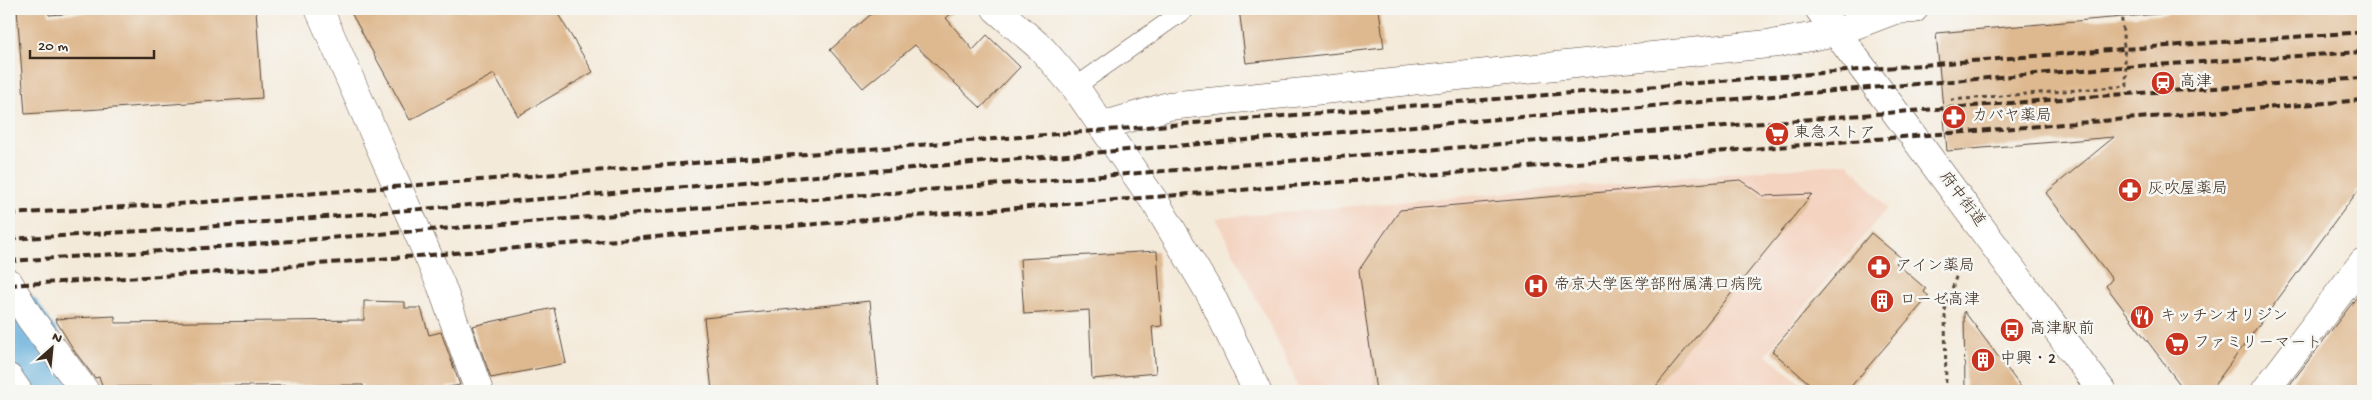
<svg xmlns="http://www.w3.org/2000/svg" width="2372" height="400" font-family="'Gochi Hand','Klee One',sans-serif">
  <rect width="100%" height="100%" fill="#f6f6f2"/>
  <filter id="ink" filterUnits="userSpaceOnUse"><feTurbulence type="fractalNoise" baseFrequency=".02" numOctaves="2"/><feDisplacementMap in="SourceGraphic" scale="10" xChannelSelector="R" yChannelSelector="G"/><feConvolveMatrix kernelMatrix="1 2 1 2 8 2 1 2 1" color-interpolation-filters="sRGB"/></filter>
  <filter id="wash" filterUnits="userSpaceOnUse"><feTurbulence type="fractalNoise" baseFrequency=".0096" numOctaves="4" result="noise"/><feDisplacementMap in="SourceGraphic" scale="20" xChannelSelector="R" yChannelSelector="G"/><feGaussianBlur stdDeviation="1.12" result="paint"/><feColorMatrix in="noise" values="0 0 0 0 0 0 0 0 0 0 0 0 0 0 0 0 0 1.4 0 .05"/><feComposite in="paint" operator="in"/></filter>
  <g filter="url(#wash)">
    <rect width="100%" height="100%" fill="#f4eada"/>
    <polygon fill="#f4d3c0" points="1848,163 1887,208 1766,354 1810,391 1299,391 1288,362 1216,218"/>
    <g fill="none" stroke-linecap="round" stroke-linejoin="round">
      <polyline stroke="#64aedc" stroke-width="74" points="9,325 52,391"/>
    </g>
    <g id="blocks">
      <g fill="#deb88e">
        <polygon points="17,9 48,9 49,15 133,9 256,9 262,98 25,114"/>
        <polygon points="349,9 555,9 593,72 518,116 494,74 410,120"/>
        <polygon points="877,9 957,9 946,18 973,50 987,35 1020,67 981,108 915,45 863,88 830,50"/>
        <polygon points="1239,9 1379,9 1384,48 1246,63"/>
        <polygon points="2216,9 2363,9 2363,184 2210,391 2185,391 2106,286 2112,279 2046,193 2114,137 1947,151 1936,33"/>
        <polygon points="1740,180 1763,196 1812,194 1652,391 1376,391 1359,270 1400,210"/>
        <polygon points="1871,233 1900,257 1896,263 1926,289 1924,292 1929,296 1847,391 1818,391 1772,351"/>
        <polygon points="1157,251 1162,326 1152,327 1156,373 1092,379 1089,310 1024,314 1020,259"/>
        <polygon points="2363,289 2363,391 2285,391"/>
        <polygon points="364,301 405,302 405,308 421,308 429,335 441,332 460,385 428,391 363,390 363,385 103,387 99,377 95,378 75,352 55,319 115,316 115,323 364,320"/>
        <polygon points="870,301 879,391 712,391 704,318"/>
        <polygon points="554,308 566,363 491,378 472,326"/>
        <polygon points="1964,311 2024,391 1965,391"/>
      </g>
    </g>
  </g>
  <g filter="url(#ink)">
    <use href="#blocks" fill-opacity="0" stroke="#57473a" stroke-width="1"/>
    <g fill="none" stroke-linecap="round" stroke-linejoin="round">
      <g stroke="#57473a" stroke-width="19">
        <polyline id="lane" points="1075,87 1186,9"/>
      </g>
      <g stroke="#57473a" stroke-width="29">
        <g id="street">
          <polyline points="319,9 441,285 479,391"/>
          <polyline points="996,9 1042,49 1075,87 1157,205 1212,297 1257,391"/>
          <polyline points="1102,126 1169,106 1778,43 1837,32 1895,10 1914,9"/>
          <polyline points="9,283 30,318 85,391"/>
          <polyline points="9,378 18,391"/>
          <polyline points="2265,391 2363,262"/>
        </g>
      </g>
      <g stroke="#57473a" stroke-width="29">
        <polyline id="highway" points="1819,9 2102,391"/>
      </g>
      <g stroke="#57473a" stroke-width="3" stroke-dasharray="4 4" stroke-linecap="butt">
        <polyline points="1951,100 2127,86 2121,9"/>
        <polyline points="1946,391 1945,310 1958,271"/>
      </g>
      <use href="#lane" stroke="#fff" stroke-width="18"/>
      <use href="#street" stroke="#fff" stroke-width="28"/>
      <use href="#highway" stroke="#fff" stroke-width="28"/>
      <g stroke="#3b2a1e" stroke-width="4" stroke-dasharray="8 4" stroke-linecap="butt">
        <polyline points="9,214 192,203 2110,50 2363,32"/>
        <polyline points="9,239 193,228 2108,68 2363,52"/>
        <polyline points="9,261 192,249 2111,95 2363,78"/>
        <polyline points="9,285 193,274 2363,100"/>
      </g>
    </g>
  </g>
  <defs>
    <g id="station-disc" transform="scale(1.25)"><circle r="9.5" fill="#c8321e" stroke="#f6f6f2"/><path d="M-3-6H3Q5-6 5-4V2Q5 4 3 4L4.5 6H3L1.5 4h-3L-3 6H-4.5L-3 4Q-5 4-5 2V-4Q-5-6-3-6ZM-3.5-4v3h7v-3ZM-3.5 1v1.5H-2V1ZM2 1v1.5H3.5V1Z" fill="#fff"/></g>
    <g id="pharmacy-disc" transform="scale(1.25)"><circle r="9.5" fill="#c8321e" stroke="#f6f6f2"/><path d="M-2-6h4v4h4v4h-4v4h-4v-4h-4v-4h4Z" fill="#fff"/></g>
    <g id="supermarket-disc" transform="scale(1.25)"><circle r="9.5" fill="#c8321e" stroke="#f6f6f2"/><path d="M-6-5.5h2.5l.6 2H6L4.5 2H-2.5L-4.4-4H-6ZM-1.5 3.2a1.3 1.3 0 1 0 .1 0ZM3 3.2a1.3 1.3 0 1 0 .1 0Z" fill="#fff"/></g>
    <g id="hospital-disc" transform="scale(1.25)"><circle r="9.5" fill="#c8321e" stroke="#f6f6f2"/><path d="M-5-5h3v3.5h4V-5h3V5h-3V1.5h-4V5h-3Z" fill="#fff"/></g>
    <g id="building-disc" transform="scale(1.25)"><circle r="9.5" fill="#c8321e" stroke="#f6f6f2"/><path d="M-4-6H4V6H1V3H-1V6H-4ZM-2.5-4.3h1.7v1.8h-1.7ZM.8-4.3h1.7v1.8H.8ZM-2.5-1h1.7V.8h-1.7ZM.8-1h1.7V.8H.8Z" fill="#fff"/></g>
    <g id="restaurant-disc" transform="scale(1.25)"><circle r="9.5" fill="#c8321e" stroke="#f6f6f2"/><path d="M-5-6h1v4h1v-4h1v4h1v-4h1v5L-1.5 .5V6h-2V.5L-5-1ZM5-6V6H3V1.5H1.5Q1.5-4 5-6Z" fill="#fff"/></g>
    <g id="bus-disc" transform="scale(1.25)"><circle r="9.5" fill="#c8321e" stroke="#f6f6f2"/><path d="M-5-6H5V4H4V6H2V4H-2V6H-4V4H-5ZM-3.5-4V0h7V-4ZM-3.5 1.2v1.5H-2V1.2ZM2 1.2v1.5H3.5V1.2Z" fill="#fff"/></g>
  </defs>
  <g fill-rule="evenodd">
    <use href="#station-disc" x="2163" y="83"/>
    <use href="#pharmacy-disc" x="1954" y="117"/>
    <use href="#supermarket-disc" x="1777" y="134"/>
    <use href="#pharmacy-disc" x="2130" y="190"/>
    <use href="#pharmacy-disc" x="1879" y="267"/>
    <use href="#hospital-disc" x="1536" y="286"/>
    <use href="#building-disc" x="1882" y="301"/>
    <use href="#restaurant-disc" x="2142" y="317"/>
    <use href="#bus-disc" x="2012" y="330"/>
    <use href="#supermarket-disc" x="2177" y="344"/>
    <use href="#building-disc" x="1983" y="360"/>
  </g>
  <g text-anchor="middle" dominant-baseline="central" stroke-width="5" stroke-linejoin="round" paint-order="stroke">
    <g font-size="16" fill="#3b2a1e" stroke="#f6f6f2" text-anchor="start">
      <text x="2180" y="83">高津</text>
      <text x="1972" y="117">カバヤ薬局</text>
      <text x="1794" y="134">東急ストア</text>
      <text x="2148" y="190">灰吹屋薬局</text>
      <text x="1896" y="267">アイン薬局</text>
      <text x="1554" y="286">帝京大学医学部附属溝口病院</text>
      <text x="1900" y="301">ローゼ高津</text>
      <text x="2160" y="317">キッチンオリジン</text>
      <text x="2030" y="330">高津駅前</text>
      <text x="2194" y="344">ファミリーマート</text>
      <text x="2000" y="360">中興・2</text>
    </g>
    <g font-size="16" fill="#3b2a1e" stroke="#f6f6f2">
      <text transform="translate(1961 200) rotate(53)">府中街道</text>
    </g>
  </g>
  <rect width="2372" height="400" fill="none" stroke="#f6f6f2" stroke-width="30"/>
  <g transform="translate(52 348) rotate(27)" stroke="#f6f6f2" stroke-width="4" paint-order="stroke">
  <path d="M0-4L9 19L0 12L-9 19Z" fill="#3b2a1e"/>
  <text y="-8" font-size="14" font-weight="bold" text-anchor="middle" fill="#3b2a1e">N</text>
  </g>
  <path d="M30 50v8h124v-8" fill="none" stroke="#3b2a1e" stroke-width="2.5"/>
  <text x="38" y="50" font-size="15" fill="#3b2a1e" stroke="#f6f6f2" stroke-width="4" paint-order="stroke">20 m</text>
</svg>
